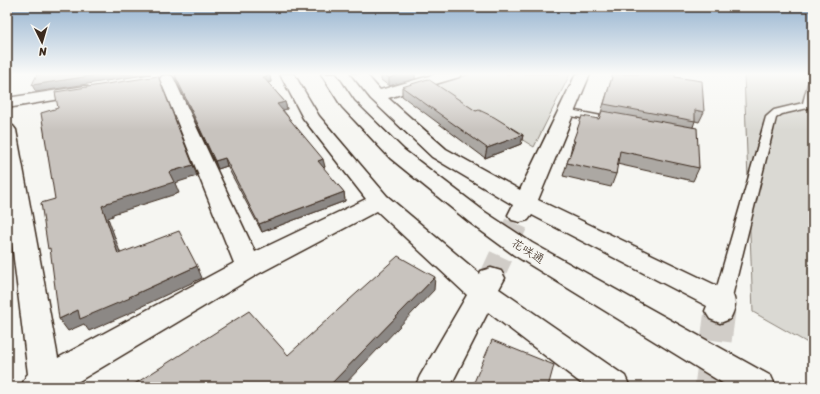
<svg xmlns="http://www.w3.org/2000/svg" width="820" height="394" font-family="Sriracha,'Klee One',sans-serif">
  <rect width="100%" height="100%" fill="#f6f6f2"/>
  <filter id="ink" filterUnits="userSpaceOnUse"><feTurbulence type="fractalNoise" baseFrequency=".025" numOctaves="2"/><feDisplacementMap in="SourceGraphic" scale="8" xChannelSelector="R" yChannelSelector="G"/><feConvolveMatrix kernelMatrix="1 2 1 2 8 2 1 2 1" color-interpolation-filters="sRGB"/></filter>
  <g filter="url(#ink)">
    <g fill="#dad9d3" stroke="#8a8278">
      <polygon points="471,74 570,74 534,147 434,85"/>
      <polygon points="744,74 813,74 813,346 753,312"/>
    </g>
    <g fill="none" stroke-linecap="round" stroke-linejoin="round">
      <polyline stroke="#d1cdc8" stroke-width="24" stroke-dasharray="24 12" stroke-linecap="butt" points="491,278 520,215"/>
      <polyline stroke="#d1cdc8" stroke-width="31" stroke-dasharray="31 16" stroke-linecap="butt" points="710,387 720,311"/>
      <g stroke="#3b2a1e" stroke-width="3">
        <g id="lane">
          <polygon points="813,81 813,105 812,107 782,114 776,118 731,301 728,306 722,308 716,306 713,301 766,117 774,110 803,103 808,84"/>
          <polygon points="565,109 617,119 623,122 617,125 561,114 560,112"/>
        </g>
      </g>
      <g stroke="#3b2a1e" stroke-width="3">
        <g id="street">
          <polygon points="280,74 294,74 319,116 387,196 480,274 481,271 491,268 501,271 505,278 499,289 625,376 630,387 586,387 488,312 450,387 415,387 420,376 467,295 377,211 258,274 69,387 21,387 26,376 28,374 7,202 7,125 13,126 16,130 58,358 234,263 160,79 162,76 167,75 172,76 174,79 255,252 366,199 303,118"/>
          <path d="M 351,74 L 366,74 L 380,90 L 436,74 L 461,74 L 459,77 L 388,98 L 446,149 L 520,190 L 576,74 L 590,74 L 538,200 L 732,293 C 737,303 735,309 730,319 L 720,323 L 710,319 L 705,311 L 707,306 L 532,215 L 528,220 L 520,222 L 512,220 L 508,215 L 513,205 L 432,157 L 371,99 Z"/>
          <polygon points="85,86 90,88 93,91 90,94 7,108 7,98"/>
        </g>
      </g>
      <g stroke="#3b2a1e" stroke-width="3">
        <polygon id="secondary" points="321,74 336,74 354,101 404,150 485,212 532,243 771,376 776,387 729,387 514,255 469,222 390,158 342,107"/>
      </g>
      <use href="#lane" fill="#f6f6f2" fill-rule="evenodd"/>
      <use href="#street" fill="#f6f6f2" fill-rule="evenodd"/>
      <use href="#secondary" fill="#f6f6f2" fill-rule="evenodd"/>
    </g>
    <g fill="#aca8a3" stroke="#3b2a1e">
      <polygon points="381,74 415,74 415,79 389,86 381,80"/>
      <polygon points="613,74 675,77 704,112 699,122 695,121 693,127 699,168 693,181 617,164 616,174 611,187 563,176 567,163 570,154 573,141 599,119"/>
      <polygon points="175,75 270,75 271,82 268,83 285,102 287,109 283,110 325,167 323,168 344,192 345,201 262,232 227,166 218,169 177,82"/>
      <polygon points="402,87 476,111 523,135 521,144 485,158 402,96"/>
    </g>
    <g fill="#8c8885" stroke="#3b2a1e">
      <polygon points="103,74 151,74 36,92 32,85"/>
      <polygon points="401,74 415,74 415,79 389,86 389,78"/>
      <polygon points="270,75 271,82 264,83 263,77"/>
      <polygon points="285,102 287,109 279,111 277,104"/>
      <polygon points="523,135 521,144 485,158 487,148"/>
      <polygon points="225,158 227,166 218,169 215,161"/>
      <polygon points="323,159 325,167 319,169 318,161"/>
      <polygon points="193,165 197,176 175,183 179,193 113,214 113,216 108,218 125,266 118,254 102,206 107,203 169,172"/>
      <polygon points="344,192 345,201 262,232 259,224"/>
      <polygon points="197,266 202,278 136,309 137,310 89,331 84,324 68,331 59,319 78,310 129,297"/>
      <polygon points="435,277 434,290 342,387 328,387"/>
    </g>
    <g fill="#c8c3be" stroke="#3b2a1e">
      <polygon points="37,74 103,74 32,85"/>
      <polygon points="181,74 269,74 270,75 263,77 285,102 277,104 323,159 318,161 344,192 259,224 225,158 215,161 175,75"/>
      <polygon points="384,74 401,74 389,78"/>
      <polygon points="613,74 675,74 675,77 702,81 704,112 695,110 695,121 604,104"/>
      <polygon points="158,76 193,165 169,172 174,182 107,203 107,204 102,206 118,254 179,231 197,266 129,297 130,298 80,319 78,310 59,319 50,248 48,249 41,203 55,199 41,113 58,108 55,92"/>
      <polygon points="428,79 476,111 479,110 494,117 523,135 487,148 402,87"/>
      <polygon points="602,111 697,128 699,168 620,151 616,174 567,163 575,141 573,141 582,116 599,119"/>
      <polygon points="398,256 435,277 328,387 134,387 133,385 249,311 288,355"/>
      <polygon points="492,340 554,365 548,387 472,387"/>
    </g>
  </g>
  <linearGradient id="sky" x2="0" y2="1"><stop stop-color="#94b2cf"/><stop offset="0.57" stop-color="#fbfbf9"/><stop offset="1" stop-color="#fbfbf9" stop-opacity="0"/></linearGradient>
  <rect width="820" height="130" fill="url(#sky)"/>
  <g text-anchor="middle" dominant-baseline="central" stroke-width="4" stroke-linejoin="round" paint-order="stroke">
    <g font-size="12" fill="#3b2a1e" stroke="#f6f6f2">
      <text transform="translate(528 251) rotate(32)">花咲通</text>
    </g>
  </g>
  <rect width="820" height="394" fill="none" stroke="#f6f6f2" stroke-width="24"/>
  <rect x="12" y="12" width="796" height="370" fill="none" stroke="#3b2a1e" stroke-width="1.5" filter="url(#ink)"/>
  <g transform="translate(42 42) rotate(175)" stroke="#f6f6f2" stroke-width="3" paint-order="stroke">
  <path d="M0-3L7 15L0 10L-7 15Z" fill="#3b2a1e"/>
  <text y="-6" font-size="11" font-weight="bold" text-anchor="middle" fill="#3b2a1e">N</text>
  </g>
</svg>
